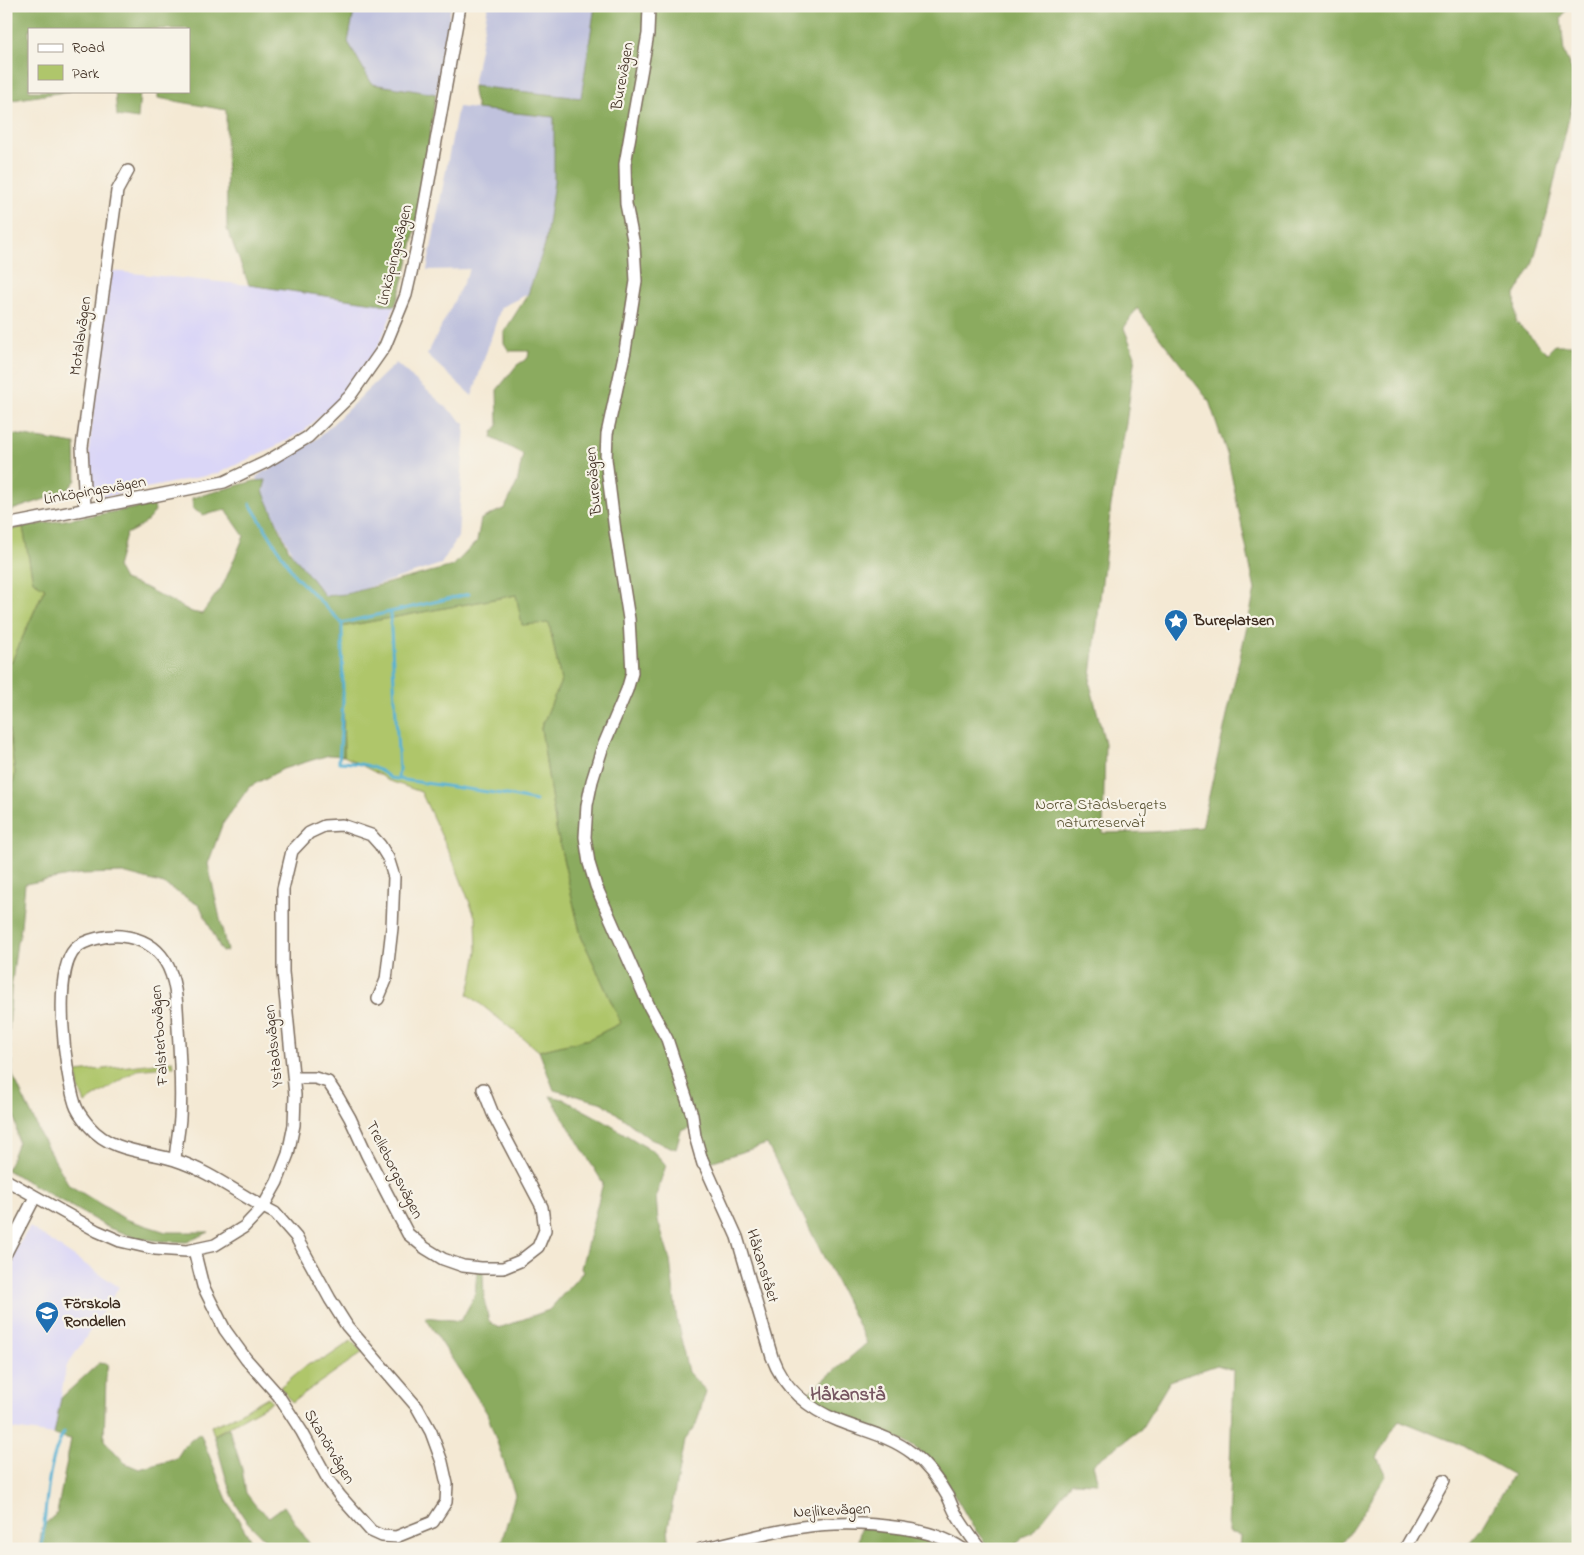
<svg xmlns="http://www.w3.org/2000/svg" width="1584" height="1555" font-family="'Indie Flower',sans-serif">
  <rect width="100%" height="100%" fill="#f7f3e8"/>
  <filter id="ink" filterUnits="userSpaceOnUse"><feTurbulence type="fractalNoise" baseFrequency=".02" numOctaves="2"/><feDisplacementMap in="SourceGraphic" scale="10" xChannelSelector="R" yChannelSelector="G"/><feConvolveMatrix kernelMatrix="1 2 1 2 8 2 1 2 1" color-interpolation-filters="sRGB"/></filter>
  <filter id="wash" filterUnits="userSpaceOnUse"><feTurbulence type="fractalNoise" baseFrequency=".0096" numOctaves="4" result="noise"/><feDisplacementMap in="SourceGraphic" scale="20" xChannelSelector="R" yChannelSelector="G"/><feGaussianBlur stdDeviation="1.12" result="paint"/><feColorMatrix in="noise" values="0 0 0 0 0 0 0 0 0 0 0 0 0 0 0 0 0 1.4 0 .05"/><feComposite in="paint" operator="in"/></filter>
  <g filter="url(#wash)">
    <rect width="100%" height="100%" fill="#f4e9d4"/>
    <g fill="#dad6f7">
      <polygon points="111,271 249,285 395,306 379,345 345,393 305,430 280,444 219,473 103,497 94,492 90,476 89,448"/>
      <polygon points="30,1227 119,1287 66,1367 54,1435 6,1428 6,1269 15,1250"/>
    </g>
    <g fill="#c0c2dd">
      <polygon points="355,6 451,6 436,94 372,84 348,42"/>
      <polygon points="488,6 595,6 582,98 473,86"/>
      <polygon points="458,107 554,117 554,182 545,245 528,294 501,307 472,396 427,355 470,269 427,270"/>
      <polygon points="396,363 465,424 458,537 441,564 326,601 300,570 256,477 318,438"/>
    </g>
    <g fill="#afc66b" stroke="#757844">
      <polygon points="23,527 33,581 45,587 12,661 6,662 6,531"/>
      <polygon points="516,595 549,623 561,681 541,728 556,828 581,936 621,1023 589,1039 539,1051 468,994 472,980 477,951 476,919 455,865 421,792 387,780 382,776 344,756 341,627"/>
      <polygon points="6,709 15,774 6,830"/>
      <polygon points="173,1061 174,1066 137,1070 85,1103 78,1086 77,1072"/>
      <polygon points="351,1341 363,1352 292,1402 280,1387 309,1363 325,1359"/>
      <polygon points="268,1397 272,1402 214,1435 211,1426 227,1420"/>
    </g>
    <g fill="#8bab5f" stroke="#636a3e" fill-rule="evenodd">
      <path d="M 6,6 L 355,6 L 348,42 L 372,84 L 436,94 C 425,163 419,240 395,306 L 249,285 L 227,229 L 226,110 L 158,98 L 158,91 L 189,91 L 189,29 L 29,29 L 29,91 L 70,91 L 6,101 Z"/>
      <path d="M 595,6 L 1568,6 L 1561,18 L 1564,53 L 1577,82 L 1547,214 L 1532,265 L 1515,295 L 1516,322 L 1547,353 L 1555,345 L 1578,345 L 1578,1549 L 1464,1549 L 1481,1529 L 1513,1475 L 1459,1444 L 1399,1420 L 1377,1457 L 1386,1476 L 1339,1549 L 1239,1549 L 1240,1535 L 1228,1532 L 1233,1370 L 1217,1365 L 1170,1381 L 1141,1429 L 1093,1464 L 1098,1483 L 1072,1482 L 1032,1533 L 1022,1537 L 1013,1549 L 990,1549 L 973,1527 L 948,1484 L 933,1462 L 914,1447 L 895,1437 L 821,1407 L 805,1396 L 867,1343 L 767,1144 L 710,1162 L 697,1124 L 681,1131 L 676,1149 L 650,1139 L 603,1103 L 554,1090 L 539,1051 L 589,1039 L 621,1023 L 581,936 L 556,828 L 541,728 L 561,681 L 549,623 L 522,625 L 516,595 L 341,627 L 344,756 L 329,755 L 283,769 L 249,787 L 222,825 L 208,864 L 227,951 L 222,952 L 200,906 L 164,884 L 123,873 L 80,874 L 25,884 L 20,936 L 17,942 L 11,989 L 9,1034 L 13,1076 L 36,1124 L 39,1133 L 69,1185 L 125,1219 L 166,1232 L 209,1232 L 187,1242 L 160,1241 L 137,1238 L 109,1228 L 7,1170 L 18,1142 L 15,1118 L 6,1113 L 6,830 L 15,773 L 6,709 L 6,662 L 12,661 L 45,588 L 33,581 L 23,527 L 154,505 L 155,511 C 147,523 139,528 126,534 L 117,567 L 124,580 L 144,587 L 192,612 L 202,614 L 224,583 L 244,536 L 226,510 L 203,515 L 193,509 L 192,498 L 254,481 L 266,480 L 263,491 L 289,550 L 325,596 L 346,594 L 453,566 L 477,541 L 481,519 L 505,508 L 517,483 L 523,454 L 492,438 L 493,432 L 498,425 L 497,390 L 517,365 L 528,358 L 529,351 L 509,351 L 504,343 L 504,332 L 528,294 L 545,245 L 554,182 L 554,117 L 477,109 C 476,102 472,93 473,86 L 581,98 ZM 1137,308 L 1209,401 L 1227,454 L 1255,590 L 1202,827 L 1152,832 L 1103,833 L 1105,743 L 1090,684 L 1111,505 L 1126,424 L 1135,356 L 1124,328 Z"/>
      <polygon points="115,91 140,91 138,119 117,116"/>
      <polygon points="6,433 75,444 76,480 66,492 6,512"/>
      <polygon points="550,1096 563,1099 602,1120 654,1152 666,1165 656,1196 658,1221 670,1260 677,1320 688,1372 706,1391 696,1425 684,1441 668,1528 670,1549 497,1549 502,1540 515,1495 487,1413 425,1317 461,1321 475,1295 477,1270 483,1271 484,1299 489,1321 499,1328 549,1310 583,1272 581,1268 603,1183"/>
      <polygon points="99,1363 108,1364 106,1375 104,1440 125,1463 139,1469 176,1459 185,1445 200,1433 228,1502 256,1549 39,1549 42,1527 57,1513 71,1439 54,1435 61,1398"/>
      <path d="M 229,1428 L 242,1469 L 246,1493 L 256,1506 L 269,1517 L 284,1506 L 313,1549 L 271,1549 C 264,1535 249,1527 241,1513 C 227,1490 222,1461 214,1435 Z"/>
      <path d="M 861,1528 C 889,1529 923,1530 946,1549 L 856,1549 Z"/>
    </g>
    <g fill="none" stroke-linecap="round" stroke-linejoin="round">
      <g stroke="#57b2d4" stroke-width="3">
        <polyline points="250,504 295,576 342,623 469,594"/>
        <polyline points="390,613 399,769 398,779"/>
        <path d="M 342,623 L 343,702 L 339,762 C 358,763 375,764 390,778 L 502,794 L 536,801"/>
        <path d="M 41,1549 C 47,1511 45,1466 64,1432"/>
      </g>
    </g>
  </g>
  <g filter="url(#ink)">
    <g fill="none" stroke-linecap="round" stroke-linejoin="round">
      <g stroke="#7c6d5e" stroke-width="14">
        <g id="minor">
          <polyline points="649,6 648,34 625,164 626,204 634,245 636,281 625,351 607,434 606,459 615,531 629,619 632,673 627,690 602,749 592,781 587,805 585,837 589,863 596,886 649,1006 667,1039 692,1115 695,1136 703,1164"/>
          <polyline points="85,509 82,447 117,191 128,171"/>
          <polyline points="6,525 224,482 266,462 308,437 350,396 385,346 406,295 418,242 460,6"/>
          <polyline points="294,1078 315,1078 328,1082 338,1097 350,1118 367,1155 408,1234 425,1248 443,1259 463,1266 481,1268 503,1268 520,1261 538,1247 545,1230 542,1207 493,1114 483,1089"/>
          <path d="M 701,1157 L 737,1237 L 772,1357 C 783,1388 809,1409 839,1421 C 864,1431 890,1436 912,1453 C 927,1465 939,1481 948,1497 C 951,1503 953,1509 956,1514 C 963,1526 972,1538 980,1549"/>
          <path d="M 175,1160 C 176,1146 179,1132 180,1118 C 182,1088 180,1058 178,1028 C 177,1006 177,980 165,961 C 155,945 140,938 121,936 C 109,935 84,939 75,949 C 52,974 65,1072 75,1104 C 77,1111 84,1120 89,1126 C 111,1152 145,1151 175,1160 C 212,1172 242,1197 275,1213 L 296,1237 L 330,1299 L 347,1326 L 417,1407 L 431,1432 L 442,1462 L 447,1484 L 446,1502 L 433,1522 L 396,1537 L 382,1536 L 371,1531 L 340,1496 L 329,1481 L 302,1432 L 278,1395 L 246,1359 L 225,1330 L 203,1286 L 194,1250"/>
          <polyline points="6,1180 97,1231 120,1241 155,1249 187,1251 215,1245 244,1227 263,1207 277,1182 288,1154 294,1125 295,1095 283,972 283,889 292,851 309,833 324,826 342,825 371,835 380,845 388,858 394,877 392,928 386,980 378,999"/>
          <polyline points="6,1253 35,1197"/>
          <path d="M 701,1549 C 735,1542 768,1532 802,1527 C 835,1522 869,1523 902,1528 C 923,1531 945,1537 963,1549"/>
          <polyline points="1405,1549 1444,1480"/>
        </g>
      </g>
      <use href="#minor" stroke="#fff" stroke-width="11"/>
    </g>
  </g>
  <defs>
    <g id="sight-pin" transform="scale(1.25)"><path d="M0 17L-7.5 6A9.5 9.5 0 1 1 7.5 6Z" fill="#1f6fb2" stroke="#f7f3e8"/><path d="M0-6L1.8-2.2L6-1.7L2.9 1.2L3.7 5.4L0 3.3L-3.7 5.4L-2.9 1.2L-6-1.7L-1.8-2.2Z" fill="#fff"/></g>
    <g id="school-pin" transform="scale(1.25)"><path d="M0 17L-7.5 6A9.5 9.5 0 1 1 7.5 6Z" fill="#1f6fb2" stroke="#f7f3e8"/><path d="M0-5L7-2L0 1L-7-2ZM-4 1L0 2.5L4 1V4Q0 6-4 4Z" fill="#fff"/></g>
  </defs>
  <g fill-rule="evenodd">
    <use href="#sight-pin" x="1176" y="621"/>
    <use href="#school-pin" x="47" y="1313"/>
  </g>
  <g text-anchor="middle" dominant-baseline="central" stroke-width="4.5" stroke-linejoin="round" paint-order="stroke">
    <g font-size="16" fill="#3b2a1e" stroke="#f7f3e8">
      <text transform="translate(623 76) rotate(-80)">Burevägen</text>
      <text transform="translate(395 255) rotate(-76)">Linköpingsvägen</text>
      <text transform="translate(81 336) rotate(-82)">Motalavägen</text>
      <text transform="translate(594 481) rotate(-95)">Burevägen</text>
      <text transform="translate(95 491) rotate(-10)">Linköpingsvägen</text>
      <text transform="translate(160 1035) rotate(-94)">Falsterbovägen</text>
      <text transform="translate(274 1046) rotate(-96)">Ystadsvägen</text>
      <text transform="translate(394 1170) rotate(63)">Trelleborgsvägen</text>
      <text transform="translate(762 1266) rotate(73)">Håkanstået</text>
      <text transform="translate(329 1447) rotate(59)">Skanörvägen</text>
      <text transform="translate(832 1511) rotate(-3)">Nejlikevägen</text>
    </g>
    <g font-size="16" font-weight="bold" fill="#3b2a1e" stroke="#f7f3e8" text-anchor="start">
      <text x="1194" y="621">Bureplatsen</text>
      <text x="64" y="1304">Förskola<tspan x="64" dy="18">Rondellen</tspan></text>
    </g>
    <g font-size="16" fill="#585131" stroke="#f7f3e8">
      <text x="1101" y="805">Norra Stadsbergets<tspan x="1101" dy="18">naturreservat</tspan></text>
    </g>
    <g font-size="19" font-weight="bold" fill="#765661" stroke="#f7f3e8">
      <text x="848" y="1395">Håkanstå</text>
    </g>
  </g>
  <rect width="1584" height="1555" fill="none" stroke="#f7f3e8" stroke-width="25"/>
  <rect x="28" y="28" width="162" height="65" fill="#f7f3e8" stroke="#aca397"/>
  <rect x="38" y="44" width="25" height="8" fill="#ffffff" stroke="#aca397"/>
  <text x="72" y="52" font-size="15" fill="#3b2a1e">Road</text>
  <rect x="38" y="65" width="25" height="15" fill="#afc66b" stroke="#aca397"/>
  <text x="72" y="78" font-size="15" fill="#3b2a1e">Park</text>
</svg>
